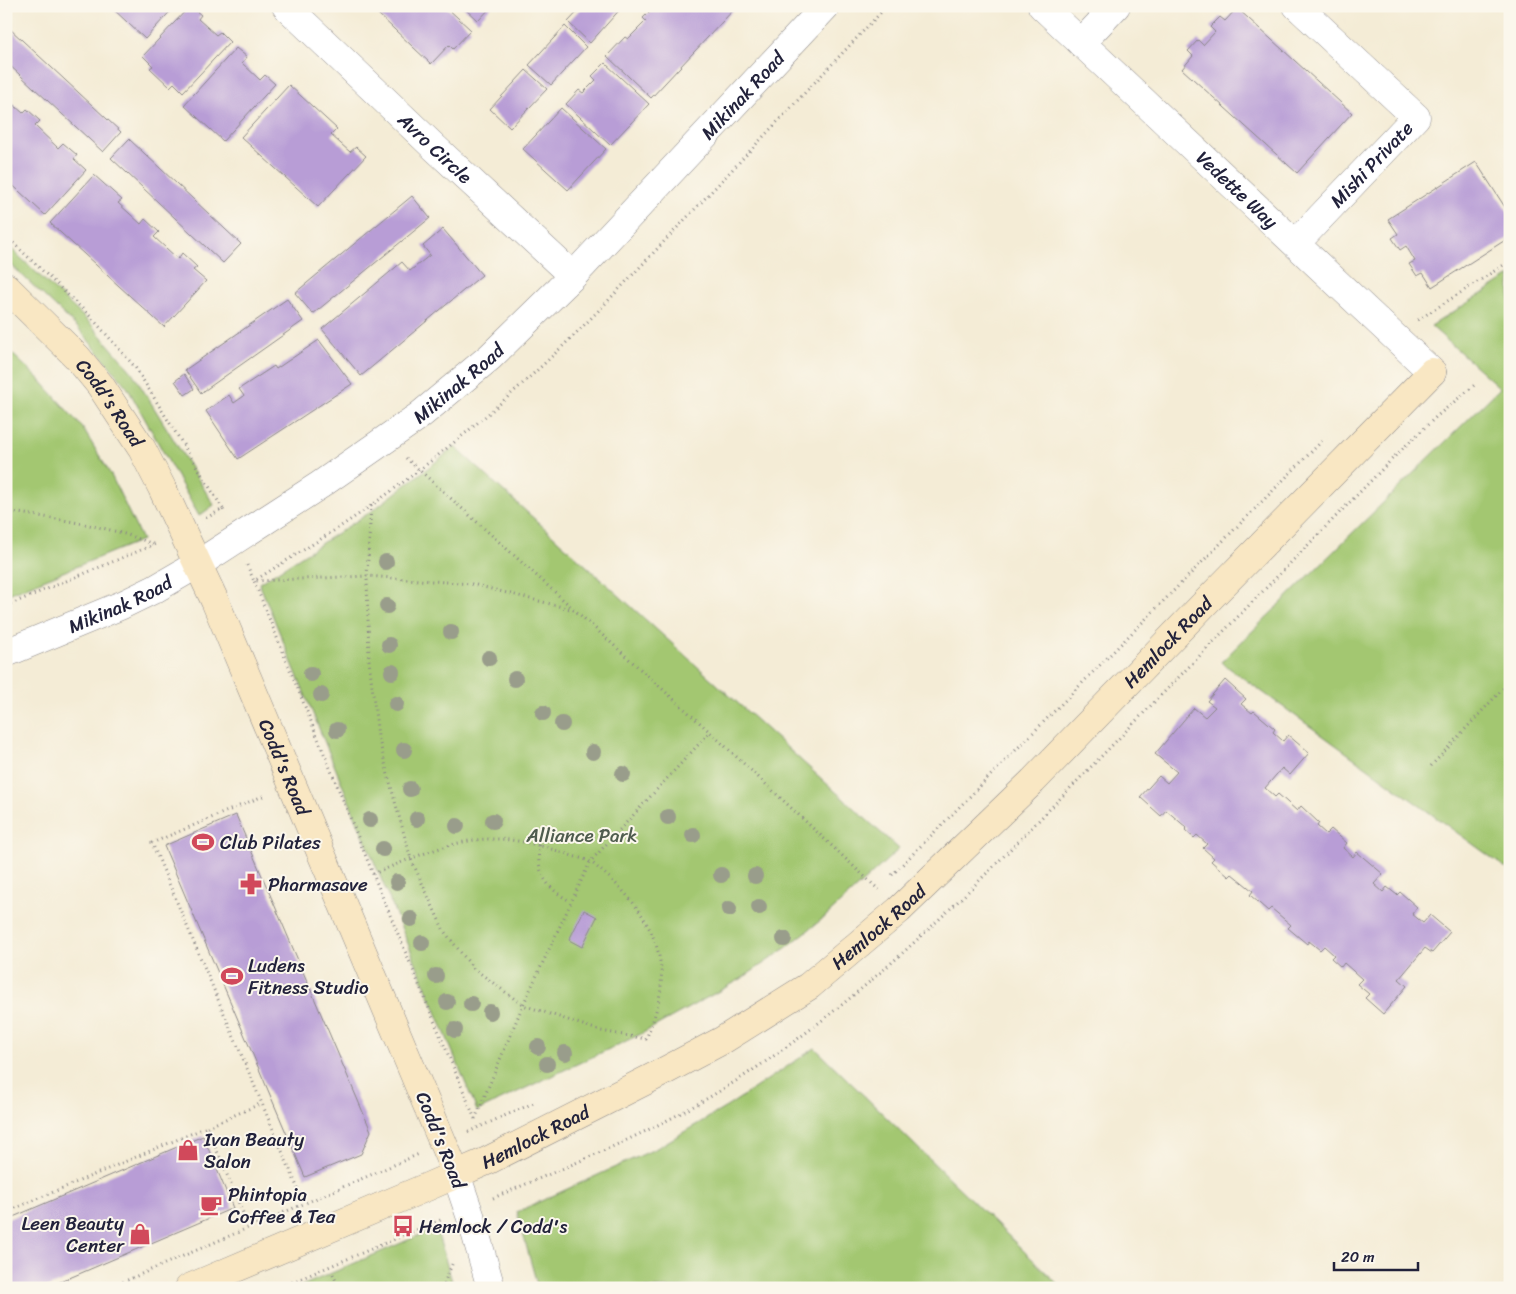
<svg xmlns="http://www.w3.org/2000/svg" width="1516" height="1294" font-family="Sriracha,sans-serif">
  <rect width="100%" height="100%" fill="#fbf7ec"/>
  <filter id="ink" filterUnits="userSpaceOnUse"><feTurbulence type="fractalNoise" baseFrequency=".02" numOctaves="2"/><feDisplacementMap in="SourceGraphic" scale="10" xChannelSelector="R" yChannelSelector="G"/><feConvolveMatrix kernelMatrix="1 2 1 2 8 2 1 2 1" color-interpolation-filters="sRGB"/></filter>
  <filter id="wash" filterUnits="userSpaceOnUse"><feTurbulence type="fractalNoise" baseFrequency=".0096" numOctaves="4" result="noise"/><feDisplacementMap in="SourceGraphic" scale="20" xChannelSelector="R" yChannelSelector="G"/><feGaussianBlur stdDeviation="1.12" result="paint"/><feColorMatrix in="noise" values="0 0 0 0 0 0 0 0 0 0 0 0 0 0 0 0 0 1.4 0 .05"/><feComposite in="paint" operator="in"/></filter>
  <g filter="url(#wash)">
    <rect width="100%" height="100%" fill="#f4ecd6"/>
    <g fill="#a3c771" stroke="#627456">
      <polygon points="6,244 88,321 132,372 214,505 199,516 127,387 78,328 6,260"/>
      <polygon points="1510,276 1510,871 1221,662 1500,388 1431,326"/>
      <polygon points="6,348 39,379 82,427 111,475 142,540 6,595"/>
      <polygon points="455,447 899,849 826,916 782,951 741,979 641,1034 477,1111 259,583 372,511"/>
      <polygon points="815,1048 1062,1288 538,1288 517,1212 655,1149 728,1106"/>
      <polygon points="436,1228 454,1288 297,1288"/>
    </g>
    <g id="blocks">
      <g fill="#b89dd6">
        <polygon points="110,6 175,6 145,39"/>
        <polygon points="190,6 201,15 198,19 216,35 220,32 230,42 183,92 174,83 170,87 150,68 153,66 143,56"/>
        <polygon points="381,6 445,6 471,30 453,49 449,45 431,64 376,12"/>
        <polygon points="462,6 492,6 478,21"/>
        <polygon points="583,6 623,6 590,43 568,22"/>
        <polygon points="655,6 737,6 651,98 607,56 625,37 628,39 646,21 643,18"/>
        <polygon points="1237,8 1352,113 1297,173 1182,69 1193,56 1188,51 1198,40 1203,45 1215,32 1210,27 1220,17 1225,21"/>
        <polygon points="565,26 586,47 551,85 529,65"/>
        <polygon points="9,28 121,132 103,152 6,62 6,32"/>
        <polygon points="236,48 247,57 242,63 260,80 265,75 275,84 223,141 184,105"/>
        <polygon points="605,63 649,104 610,145 566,104 579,90 583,93 596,80 592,76"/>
        <polygon points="526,70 547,89 510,128 490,109"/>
        <polygon points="289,85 337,129 331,135 350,152 356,147 366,156 318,207 241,137"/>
        <polygon points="6,98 23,113 27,109 40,121 35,126 58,148 63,143 77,155 74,159 86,170 45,215 6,179"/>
        <polygon points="561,108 606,149 568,190 523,149"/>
        <polygon points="129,139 241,244 223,263 111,158"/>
        <polygon points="1476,162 1510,215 1510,237 1432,287 1423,273 1417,276 1409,264 1415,261 1406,246 1400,250 1392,238 1398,234 1388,219"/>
        <polygon points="94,175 122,200 118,203 141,224 145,219 159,232 154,237 178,259 182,253 197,267 193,270 206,281 164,327 50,223"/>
        <polygon points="412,196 430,218 313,314 295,293"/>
        <polygon points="443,229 482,275 361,376 322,329 402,262 410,271 430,255 423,246"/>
        <polygon points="287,299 303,321 201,393 185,370"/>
        <polygon points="319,340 352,384 238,459 206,411 229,395 234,403 244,396 239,389 274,366 276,369"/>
        <polygon points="184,374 194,389 185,395 175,381"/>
        <polygon points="1225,680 1246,699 1241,704 1252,713 1254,711 1275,729 1273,732 1283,741 1288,735 1309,753 1290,775 1282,768 1265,788 1275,797 1278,794 1297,811 1301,806 1319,823 1317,826 1326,834 1331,829 1347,843 1343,848 1353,857 1357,852 1383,874 1374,884 1383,892 1387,887 1397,895 1400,892 1417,907 1412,914 1423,923 1430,915 1450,932 1432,953 1425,948 1399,979 1407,986 1383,1014 1365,998 1369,994 1357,984 1362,979 1344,963 1341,967 1331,958 1334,955 1324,946 1320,950 1309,941 1307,944 1288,928 1291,925 1271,908 1268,911 1250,895 1253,891 1232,874 1229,877 1211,861 1214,858 1203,848 1207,844 1197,835 1194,838 1185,830 1187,828 1166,810 1161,816 1140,797 1159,776 1167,783 1177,772 1155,754 1194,708 1205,717 1215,707 1207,701"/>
        <polygon points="236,815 371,1131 361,1154 305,1177 164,846"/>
        <polygon points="584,910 597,917 582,947 569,940"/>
        <polygon points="203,1136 233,1208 46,1288 6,1288 6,1220"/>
      </g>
    </g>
  </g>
  <g filter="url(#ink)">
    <use href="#blocks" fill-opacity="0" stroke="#8b8788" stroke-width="1"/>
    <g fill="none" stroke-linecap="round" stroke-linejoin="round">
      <g stroke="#8b8788" stroke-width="29">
        <g id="street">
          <path id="s1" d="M 286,6 L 434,147 L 573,276"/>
          <path id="s2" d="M 1042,6 L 1432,372"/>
          <polyline points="1081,43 1116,6"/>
          <path id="s3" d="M 1296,243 L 1416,117 L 1297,6"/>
          <path id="s4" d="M 6,653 L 122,605 L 155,589 L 198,564 L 320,485 L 419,416 L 490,357 L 573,276 L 826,6"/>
          <polyline points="456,1174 471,1218 491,1288"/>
        </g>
      </g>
      <g stroke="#8b8788" stroke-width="29">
        <g id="secondary">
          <path id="s5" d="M 6,287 L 77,357 L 100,385 L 142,449 L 162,488 L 215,601 L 456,1174"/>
          <path id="s6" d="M 189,1288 L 427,1187 L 489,1160 L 657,1075 L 723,1040 L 809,986 L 899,910 L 1033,781 L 1208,600 L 1432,372"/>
        </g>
      </g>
      <g stroke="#8b8788" stroke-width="3" stroke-dasharray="1 4" stroke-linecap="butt">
        <polyline points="6,236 92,318 135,367 223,509"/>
        <polyline points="1418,320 1510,261"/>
        <polyline points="406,458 710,732 879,890"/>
        <path d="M 371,505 L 367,576 L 369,660 L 378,736 L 394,798 L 411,859 L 444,931 L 473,968 L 523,1005 L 601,1031 L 646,1039 C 656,1014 665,988 660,961 C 654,925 631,896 604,873 C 599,869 594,864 589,861 C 582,858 574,857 567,854 C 543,846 519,839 493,839 C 454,838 408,860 373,874"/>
        <path d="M 6,511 C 56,519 108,525 155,545"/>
        <polyline points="206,518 223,509 225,514"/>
        <polyline points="247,565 254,581 367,576 472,584 574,610"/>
        <polyline points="6,606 158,543"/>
        <polyline points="1431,766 1510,681"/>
        <polyline points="263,796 152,843 301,1196"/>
        <path d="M 539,845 C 536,873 546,888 570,901"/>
        <polyline points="892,875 1324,439"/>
        <path d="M 475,1119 L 373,874 L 254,581 C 293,556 334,532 372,505 C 456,445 533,378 605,304 L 887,6"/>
        <polyline points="475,1119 523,1005 590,862 710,732"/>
        <polyline points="207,1127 262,1103"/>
        <polyline points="468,1132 536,1102"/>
        <path d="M 493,1198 C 566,1167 639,1138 708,1098 C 816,1035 910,950 997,863 L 1399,452 L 1437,416 L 1477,383"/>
        <polyline points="6,1212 207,1127 246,1220"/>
        <polyline points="333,1274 339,1288"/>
        <polyline points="109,1288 419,1154"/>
        <polyline points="278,1288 443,1219"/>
        <polyline points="442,1288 453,1262"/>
      </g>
      <use href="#street" stroke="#fff" stroke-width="28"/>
      <use href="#secondary" stroke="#f9e7c3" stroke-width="28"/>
    </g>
    <g fill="#999d8b">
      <circle cx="386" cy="562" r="8"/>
      <circle cx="387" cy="606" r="8"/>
      <circle cx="451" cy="632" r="8"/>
      <circle cx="389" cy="645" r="8"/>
      <circle cx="489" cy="658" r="8"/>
      <circle cx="392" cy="672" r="8"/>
      <circle cx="311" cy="674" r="8"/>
      <circle cx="515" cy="679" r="8"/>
      <circle cx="321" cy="695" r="8"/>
      <circle cx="396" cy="704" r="8"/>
      <circle cx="543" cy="713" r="8"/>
      <circle cx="562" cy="724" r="8"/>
      <circle cx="337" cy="730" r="8"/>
      <circle cx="404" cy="750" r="8"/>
      <circle cx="593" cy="752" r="8"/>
      <circle cx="623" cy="774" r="8"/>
      <circle cx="410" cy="789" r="8"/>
      <circle cx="668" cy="817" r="8"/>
      <circle cx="417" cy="819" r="8"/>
      <circle cx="370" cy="820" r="8"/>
      <circle cx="493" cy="821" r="8"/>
      <circle cx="457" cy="826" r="8"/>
      <circle cx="693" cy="835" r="8"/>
      <circle cx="383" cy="849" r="8"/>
      <circle cx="721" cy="875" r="8"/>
      <circle cx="755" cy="876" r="8"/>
      <circle cx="397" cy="882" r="8"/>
      <circle cx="759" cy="907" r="8"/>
      <circle cx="729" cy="909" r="8"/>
      <circle cx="411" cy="919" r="8"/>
      <circle cx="784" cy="939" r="8"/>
      <circle cx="422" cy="943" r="8"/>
      <circle cx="436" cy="976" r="8"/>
      <circle cx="447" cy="1002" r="8"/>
      <circle cx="471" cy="1004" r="8"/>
      <circle cx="490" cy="1012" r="8"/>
      <circle cx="455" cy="1030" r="8"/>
      <circle cx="538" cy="1047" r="8"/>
      <circle cx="565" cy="1053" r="8"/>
      <circle cx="547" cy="1064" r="8"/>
    </g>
  </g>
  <defs>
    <g id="stadium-bare" transform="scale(1.725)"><path d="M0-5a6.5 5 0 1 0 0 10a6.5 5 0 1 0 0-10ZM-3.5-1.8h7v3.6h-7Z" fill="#d1495b" stroke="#fbf7ec" stroke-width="2.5" paint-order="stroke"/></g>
    <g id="pharmacy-bare" transform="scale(1.725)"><path d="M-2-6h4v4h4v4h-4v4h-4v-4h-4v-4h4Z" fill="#d1495b" stroke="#fbf7ec" stroke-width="2.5" paint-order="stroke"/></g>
    <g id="shop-bare" transform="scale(1.725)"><path d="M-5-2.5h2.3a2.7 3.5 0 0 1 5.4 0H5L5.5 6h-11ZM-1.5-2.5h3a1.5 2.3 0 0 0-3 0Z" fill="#d1495b" stroke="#fbf7ec" stroke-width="2.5" paint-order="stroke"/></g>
    <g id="cafe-bare" transform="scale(1.725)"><path d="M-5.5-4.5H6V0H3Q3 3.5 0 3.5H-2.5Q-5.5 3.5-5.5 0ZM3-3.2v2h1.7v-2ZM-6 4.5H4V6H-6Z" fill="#d1495b" stroke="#fbf7ec" stroke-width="2.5" paint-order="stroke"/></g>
    <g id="bus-bare" transform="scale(1.725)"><path d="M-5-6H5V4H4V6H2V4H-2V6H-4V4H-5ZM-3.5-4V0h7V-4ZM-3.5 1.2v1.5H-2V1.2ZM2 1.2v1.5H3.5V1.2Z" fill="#d1495b" stroke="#fbf7ec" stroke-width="2.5" paint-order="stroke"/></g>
  </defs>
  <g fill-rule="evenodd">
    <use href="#stadium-bare" x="203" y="842"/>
    <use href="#pharmacy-bare" x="251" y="884"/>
    <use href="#stadium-bare" x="232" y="976"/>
    <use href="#shop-bare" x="188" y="1150"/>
    <use href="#cafe-bare" x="211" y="1205"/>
    <use href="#bus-bare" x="403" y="1226"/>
    <use href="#shop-bare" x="140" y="1234"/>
  </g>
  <g text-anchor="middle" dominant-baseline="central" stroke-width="4" stroke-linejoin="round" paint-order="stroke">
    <g font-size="19" fill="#22223b" stroke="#fbf7ec">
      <text stroke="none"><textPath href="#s4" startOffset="934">Mikinak Road</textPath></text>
      <text stroke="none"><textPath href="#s1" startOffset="206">Avro Circle</textPath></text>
      <text stroke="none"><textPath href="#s3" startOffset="109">Mishi Private</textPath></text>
      <text stroke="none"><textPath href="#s2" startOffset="268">Vedette Way</textPath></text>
      <text stroke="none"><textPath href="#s4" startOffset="529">Mikinak Road</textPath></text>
      <text stroke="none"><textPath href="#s5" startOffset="156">Codd's Road</textPath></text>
      <text stroke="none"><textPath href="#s4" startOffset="124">Mikinak Road</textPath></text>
      <text stroke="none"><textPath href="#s6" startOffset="1188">Hemlock Road</textPath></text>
      <text stroke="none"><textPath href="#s5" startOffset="561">Codd's Road</textPath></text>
      <text stroke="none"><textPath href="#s6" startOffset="782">Hemlock Road</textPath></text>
      <text stroke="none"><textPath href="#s6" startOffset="378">Hemlock Road</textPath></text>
      <text transform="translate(441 1140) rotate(68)">Codd's Road</text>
    </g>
    <g font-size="19" fill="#4f5c4e" stroke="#fbf7ec">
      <text x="582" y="835">Alliance Park</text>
    </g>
    <g font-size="19" fill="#22223b" stroke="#fbf7ec" text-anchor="start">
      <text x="220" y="842">Club Pilates</text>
      <text x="268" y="884">Pharmasave</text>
      <text x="248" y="965">Ludens<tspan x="248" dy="22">Fitness Studio</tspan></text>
      <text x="204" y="1139">Ivan Beauty<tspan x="204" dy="22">Salon</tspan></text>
      <text x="228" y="1194">Phintopia<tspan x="228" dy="22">Coffee &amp; Tea</tspan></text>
      <text x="124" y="1223" text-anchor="end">Leen Beauty<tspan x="124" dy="22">Center</tspan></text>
      <text x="419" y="1226">Hemlock / Codd's</text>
    </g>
  </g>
  <rect width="1516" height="1294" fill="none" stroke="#fbf7ec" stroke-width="25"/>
  <path d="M1334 1262v8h84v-8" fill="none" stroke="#22223b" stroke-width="2.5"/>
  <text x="1341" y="1262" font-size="15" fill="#22223b" stroke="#fbf7ec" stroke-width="4" paint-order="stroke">20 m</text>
</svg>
